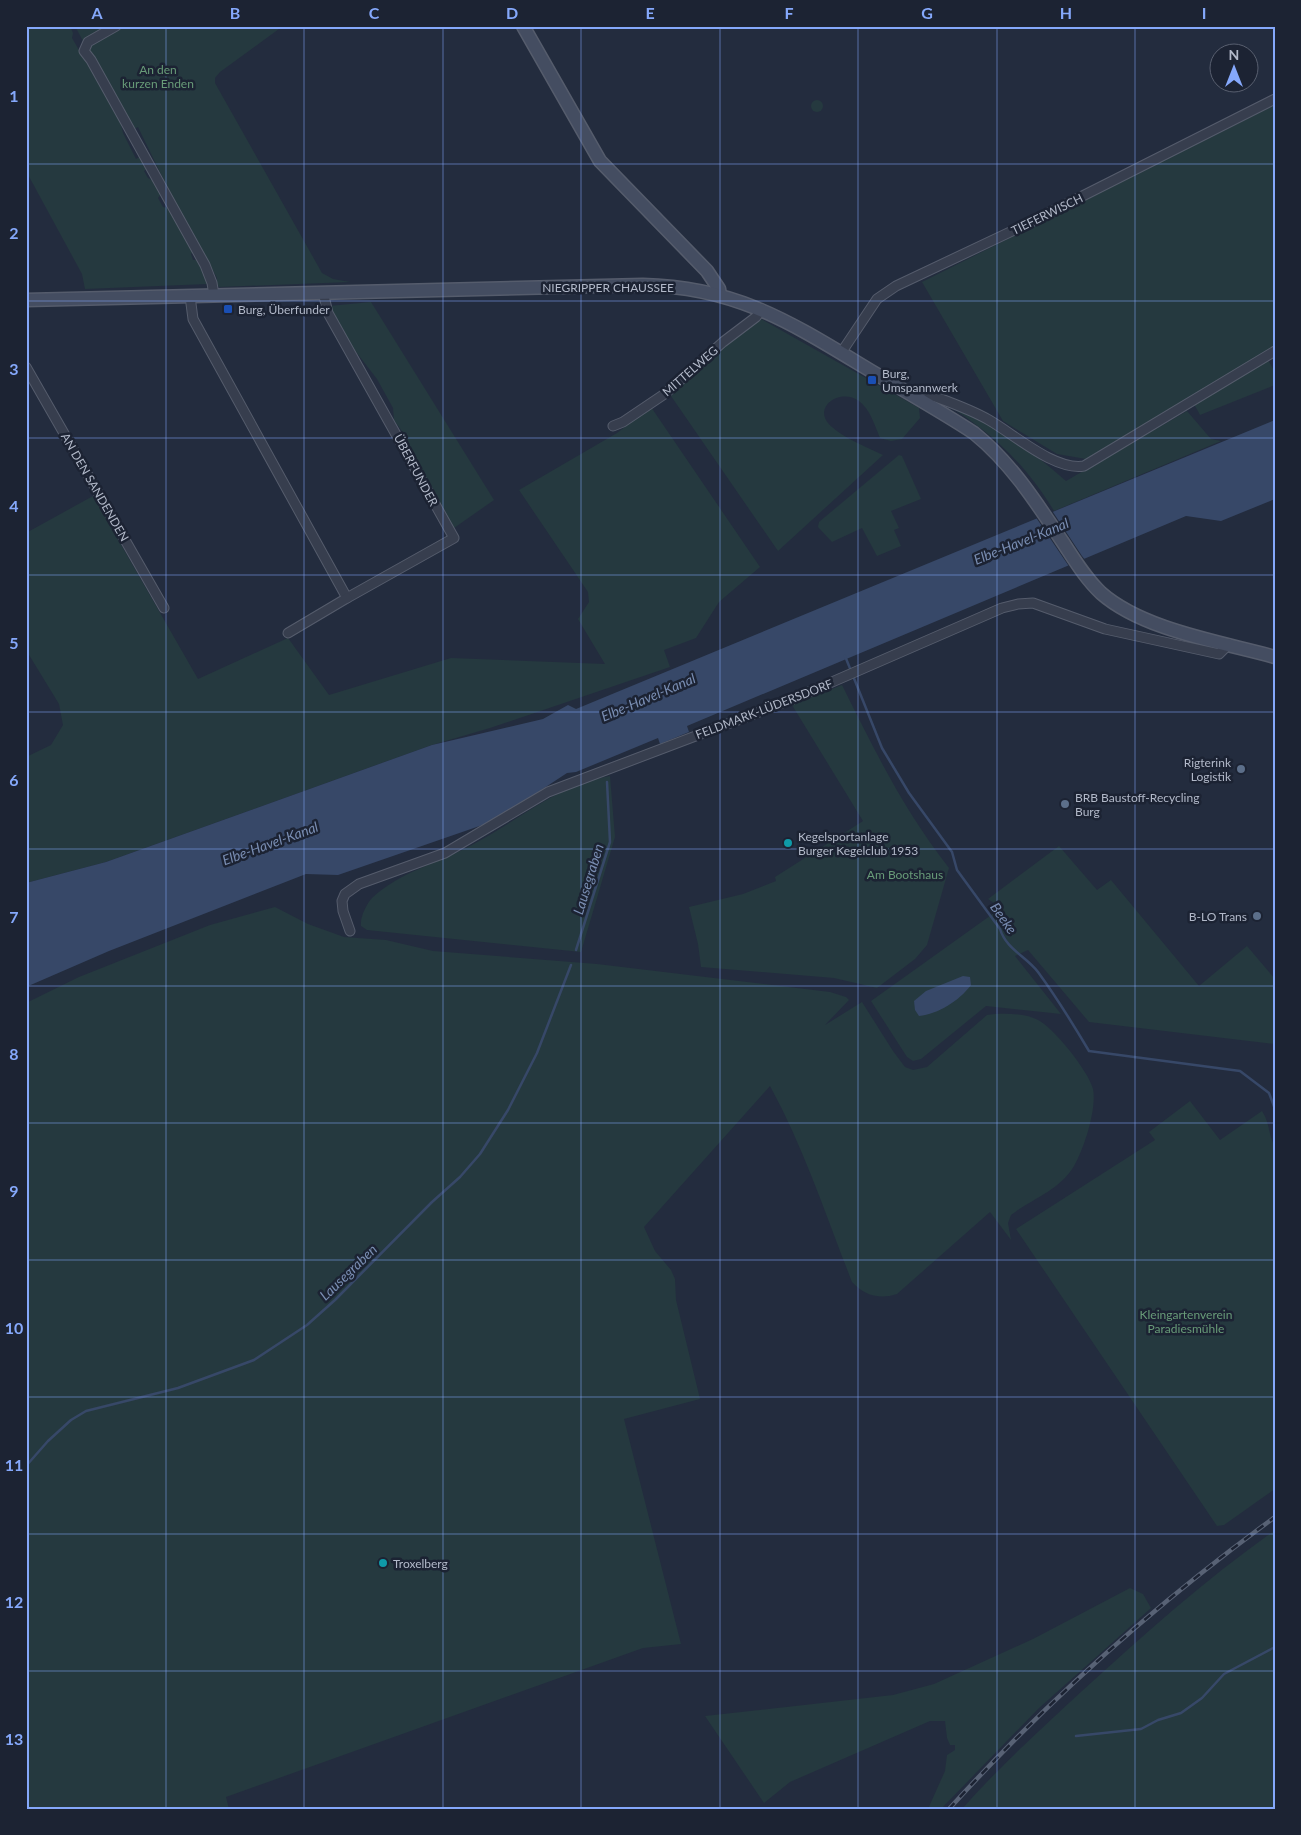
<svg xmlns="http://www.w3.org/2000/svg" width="1301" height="1835" font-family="Lato,sans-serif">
  <rect width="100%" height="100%" fill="#232c3e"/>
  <g fill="#25393f">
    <polygon points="26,26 70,26 73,33 72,38 86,62 90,63 120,120 123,133 136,159 141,156 148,168 144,171 148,178 154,181 161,194 158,198 163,207 169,208 193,251 191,254 193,260 199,260 208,284 85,289 82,274 26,171"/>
    <polygon points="75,26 111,26 84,43"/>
    <polygon points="121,26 283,26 220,72 215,78 215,83 322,273 333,279 350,282 219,287 216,283 217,278 191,229 188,230 138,127 132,130 89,52 91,44"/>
    <circle cx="817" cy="106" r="6"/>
    <polygon points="1275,105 1275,347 1086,459 1057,454 1003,421 922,282"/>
    <polygon points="371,302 494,500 454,528 410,451 406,437 394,420 393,408 377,379 353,348 329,306"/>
    <path d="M 761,319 L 919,408 L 920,418 L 902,439 L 891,441 L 880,438 C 875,426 870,409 859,401 C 839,387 810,409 832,427 C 845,439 867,447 883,455 L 778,551 L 671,396 L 710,357 Z"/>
    <polygon points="1268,360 1275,372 1275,385 1200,415 1194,404"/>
    <path d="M 944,403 C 995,426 1025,445 1066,481 L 1187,411 L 1211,439 L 1221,441 L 1054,511 C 1025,463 991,432 944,403 Z"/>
    <polygon points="651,407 760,567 719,602 696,638 664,650 670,667 490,728 432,745 106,862 26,883 26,757 51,745 63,725 59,704 26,650 26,533 93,496 198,679 288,638 329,695 451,658 605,664 578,619 589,602 588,592 519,490 617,433"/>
    <polygon points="899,455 902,456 921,499 891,511 899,528 894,530 901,546 877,556 862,528 832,542 818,527 819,522"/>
    <path d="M 842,685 C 875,751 903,809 949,868 L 927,945 L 915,959 L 877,988 L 834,978 L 701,967 L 698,944 L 689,907 L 743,894 L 776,881 L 775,877 L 863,821 L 792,705 Z"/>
    <path d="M 610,776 L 615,837 L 581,952 L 367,930 L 361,926 C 360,917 366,905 372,898 C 400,872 438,863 470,846 C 519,821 554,786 610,776 Z"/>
    <polygon points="1059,846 1097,890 1111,880 1199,986 1247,946 1275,979 1275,1044 1089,1022 1028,950 1015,956 1061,1014 986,1006 921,1059 913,1061 907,1057 871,1001 1001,908 988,899"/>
    <path d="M 275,907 L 308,924 L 344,937 L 386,940 L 433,951 L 597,964 L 830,992 L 846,997 L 849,1000 L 825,1025 L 862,1002 L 893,1051 L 905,1067 L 913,1070 L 927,1067 L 987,1015 C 1001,1013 1022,1013 1036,1019 C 1053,1026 1089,1072 1093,1089 C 1097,1109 1084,1149 1074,1166 C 1059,1191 1033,1198 1011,1215 L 1008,1223 L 1011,1240 L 990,1212 L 897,1294 C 879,1300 864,1295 852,1282 C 826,1216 804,1148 770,1086 L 644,1227 L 655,1251 L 671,1270 L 675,1279 L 676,1300 L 700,1399 L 624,1419 L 681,1644 L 643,1648 L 226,1797 L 229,1809 L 26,1809 L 26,1003 L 79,977 L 210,925 Z"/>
    <path d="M 1190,1101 L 1220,1140 L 1262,1111 C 1270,1123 1268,1134 1275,1147 L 1275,1489 L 1224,1525 L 1217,1526 L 1016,1229 L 1155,1140 L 1149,1132 Z"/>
    <path d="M 1275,1530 L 1275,1809 L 962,1809 C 999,1767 1041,1729 1082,1691 C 1144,1634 1206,1579 1275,1530 Z"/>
    <polygon points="1130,1588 1143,1594 1151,1608 1038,1709 941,1809 928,1809 945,1771 947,1755 955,1750 955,1745 950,1745 947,1738 945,1721 930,1721 790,1782 764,1803 705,1716 893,1695 934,1684 1033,1639"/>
  </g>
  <g fill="#374868">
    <polygon points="1275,420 1275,499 1221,521 1186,516 687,726 689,732 660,744 658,738 576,772 567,773 494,821 338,875 306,874 109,951 26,987 26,883 106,862 432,745 543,719 568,705 576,709"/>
    <path d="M 963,976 L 970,977 L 971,985 C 959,1001 938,1014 919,1016 L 915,1010 L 914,1001 L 926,991 Z"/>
  </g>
  <polygon fill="#232c3e" points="1051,509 1082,556 1086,561 1070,568 1035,516"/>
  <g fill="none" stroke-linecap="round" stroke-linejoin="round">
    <g stroke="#374868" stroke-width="2.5">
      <path d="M 845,656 L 882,748 L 909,793 L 952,852 L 957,870 L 1000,929 C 1006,949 1027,957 1038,972 C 1057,998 1073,1024 1089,1051 L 1240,1071 L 1269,1093 L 1275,1109"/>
      <polyline points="576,950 610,842 607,782"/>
      <polyline points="26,1466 48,1441 71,1420 86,1411 178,1388 254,1360 307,1325 335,1300 432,1202 460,1177 480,1154 508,1110 537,1053 571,965"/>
      <polyline points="1076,1736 1141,1729 1158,1720 1181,1713 1202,1698 1224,1674 1275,1647"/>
    </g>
    <g stroke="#555c6c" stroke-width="11">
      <g id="street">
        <polyline points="116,26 88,42 84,51 91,60 205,265 212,283 214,295"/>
        <polyline points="190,296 193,319 347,598 454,538 328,313 323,292"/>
        <polyline points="841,353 877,299 896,286 1027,224 1275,99"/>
        <polyline points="26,367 164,608"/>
        <path d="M 923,401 L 933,396 C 952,403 972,410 989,420 C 1015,435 1055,471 1084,466 L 1275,351"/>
        <polyline points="613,426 623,422 666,393 723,342 756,317 762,309"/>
        <polyline points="288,633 347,598"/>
        <polyline points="350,931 343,911 342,901 345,894 359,884 445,853 548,792 793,699 1002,608 1018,604 1033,603 1105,629 1219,654 1229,644"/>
      </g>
    </g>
    <g stroke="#555c6c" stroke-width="15">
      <g id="secondary">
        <polyline points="523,26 600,161 707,271 719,289 720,295"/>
        <path d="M 26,300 L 643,285 C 740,287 796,326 876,374 C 908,393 942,412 974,433 C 1011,463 1036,502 1062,541 C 1074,559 1085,578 1101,593 C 1143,630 1221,642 1275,657"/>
      </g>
    </g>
    <use href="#street" stroke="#373e4e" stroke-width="9"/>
    <use href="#secondary" stroke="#444d61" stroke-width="12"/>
    <g stroke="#586275" stroke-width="4.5">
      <path id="rail" d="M 949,1809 C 1047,1701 1157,1603 1275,1517"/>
    </g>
    <use href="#rail" stroke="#1c2333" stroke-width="2.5" stroke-dasharray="8" stroke-linecap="butt"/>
  </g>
  <path fill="none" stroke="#85a8fb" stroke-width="1" stroke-opacity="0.55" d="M 166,26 L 166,1809M 304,26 L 304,1809M 443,26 L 443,1809M 581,26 L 581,1809M 720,26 L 720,1809M 858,26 L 858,1809M 997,26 L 997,1809M 1135,26 L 1135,1809M 26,164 L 1275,164M 26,301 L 1275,301M 26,438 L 1275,438M 26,575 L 1275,575M 26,712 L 1275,712M 26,849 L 1275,849M 26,986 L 1275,986M 26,1123 L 1275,1123M 26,1260 L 1275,1260M 26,1397 L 1275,1397M 26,1534 L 1275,1534M 26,1671 L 1275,1671"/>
  <g fill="#1a4fb4" stroke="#1c2333" stroke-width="2">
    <rect x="223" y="304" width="10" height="10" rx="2.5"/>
    <rect x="867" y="375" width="10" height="10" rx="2.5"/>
  </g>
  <g fill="#5c6f8a" stroke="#1c2333" stroke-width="2">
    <circle cx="1241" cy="769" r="5"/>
    <circle cx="1065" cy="804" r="5"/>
    <circle cx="1257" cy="916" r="5"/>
  </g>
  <g fill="#0f9aa8" stroke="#1c2333" stroke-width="2">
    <circle cx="788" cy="843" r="5"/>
    <circle cx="383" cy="1563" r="5"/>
  </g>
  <g text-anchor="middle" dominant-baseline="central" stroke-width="5" stroke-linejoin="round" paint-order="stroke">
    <g font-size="12" fill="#689b78" stroke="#1c2333">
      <text x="158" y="69">An den<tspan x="158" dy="14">kurzen Enden</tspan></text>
      <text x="905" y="874">Am Bootshaus</text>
      <text x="1186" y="1314">Kleingartenverein<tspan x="1186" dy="14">Paradiesmühle</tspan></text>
    </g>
    <g font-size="12" fill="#b2b9c9" stroke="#1c2333">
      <text transform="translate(1047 214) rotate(-26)">TIEFERWISCH</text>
      <text x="608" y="287">NIEGRIPPER CHAUSSEE</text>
      <text transform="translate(690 371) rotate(-41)">MITTELWEG</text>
      <text transform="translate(416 470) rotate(62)">ÜBERFUNDER</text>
      <text transform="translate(95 487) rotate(60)">AN DEN SANDENDEN</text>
      <text transform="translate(764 709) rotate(-21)">FELDMARK-LÜDERSDORF</text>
    </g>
    <g font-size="12" fill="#b2b9c9" stroke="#1c2333" text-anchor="start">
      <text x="238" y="309">Burg, Überfunder</text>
      <text x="882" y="373">Burg,<tspan x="882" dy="14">Umspannwerk</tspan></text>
      <text x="1231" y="762" text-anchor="end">Rigterink<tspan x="1231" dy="14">Logistik</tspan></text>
      <text x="1075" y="797">BRB Baustoff-Recycling<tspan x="1075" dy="14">Burg</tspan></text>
      <text x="798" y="836">Kegelsportanlage<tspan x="798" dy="14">Burger Kegelclub 1953</tspan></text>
      <text x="1247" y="916" text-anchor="end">B-LO Trans</text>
      <text x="393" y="1563">Troxelberg</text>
    </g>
    <g font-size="14" font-style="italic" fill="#798db2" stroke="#1c2333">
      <text transform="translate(1021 541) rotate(-22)">Elbe-Havel-Kanal</text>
      <text transform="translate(648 697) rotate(-23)">Elbe-Havel-Kanal</text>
      <text transform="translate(270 843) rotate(-20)">Elbe-Havel-Kanal</text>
      <text transform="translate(588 879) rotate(-73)">Lausegraben</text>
      <text transform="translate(1004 918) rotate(55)">Beeke</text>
      <text transform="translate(348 1272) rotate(-44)">Lausegraben</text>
    </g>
  </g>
  <rect width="1301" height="1835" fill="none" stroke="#1c2333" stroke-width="55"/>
  <g transform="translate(1234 68)"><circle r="24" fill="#1c2333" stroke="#585f6f"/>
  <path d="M0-4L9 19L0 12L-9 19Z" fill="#85a8fb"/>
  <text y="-8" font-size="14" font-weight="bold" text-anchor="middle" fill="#b2b9c9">N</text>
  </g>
  <rect x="28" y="28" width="1246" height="1780" fill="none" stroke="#85a8fb" stroke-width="2"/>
  <g font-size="16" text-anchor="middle" font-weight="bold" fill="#85a8fb">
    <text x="97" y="19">A</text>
    <text x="235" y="19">B</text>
    <text x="374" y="19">C</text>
    <text x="512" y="19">D</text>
    <text x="650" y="19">E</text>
    <text x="789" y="19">F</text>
    <text x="927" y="19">G</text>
    <text x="1066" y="19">H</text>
    <text x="1204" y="19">I</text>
    <text x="14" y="102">1</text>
    <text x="14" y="239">2</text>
    <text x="14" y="375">3</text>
    <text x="14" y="512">4</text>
    <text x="14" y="649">5</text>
    <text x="14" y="786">6</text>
    <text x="14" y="923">7</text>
    <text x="14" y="1060">8</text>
    <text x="14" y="1197">9</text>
    <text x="14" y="1334">10</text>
    <text x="14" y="1471">11</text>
    <text x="14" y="1608">12</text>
    <text x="14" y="1745">13</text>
  </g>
</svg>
